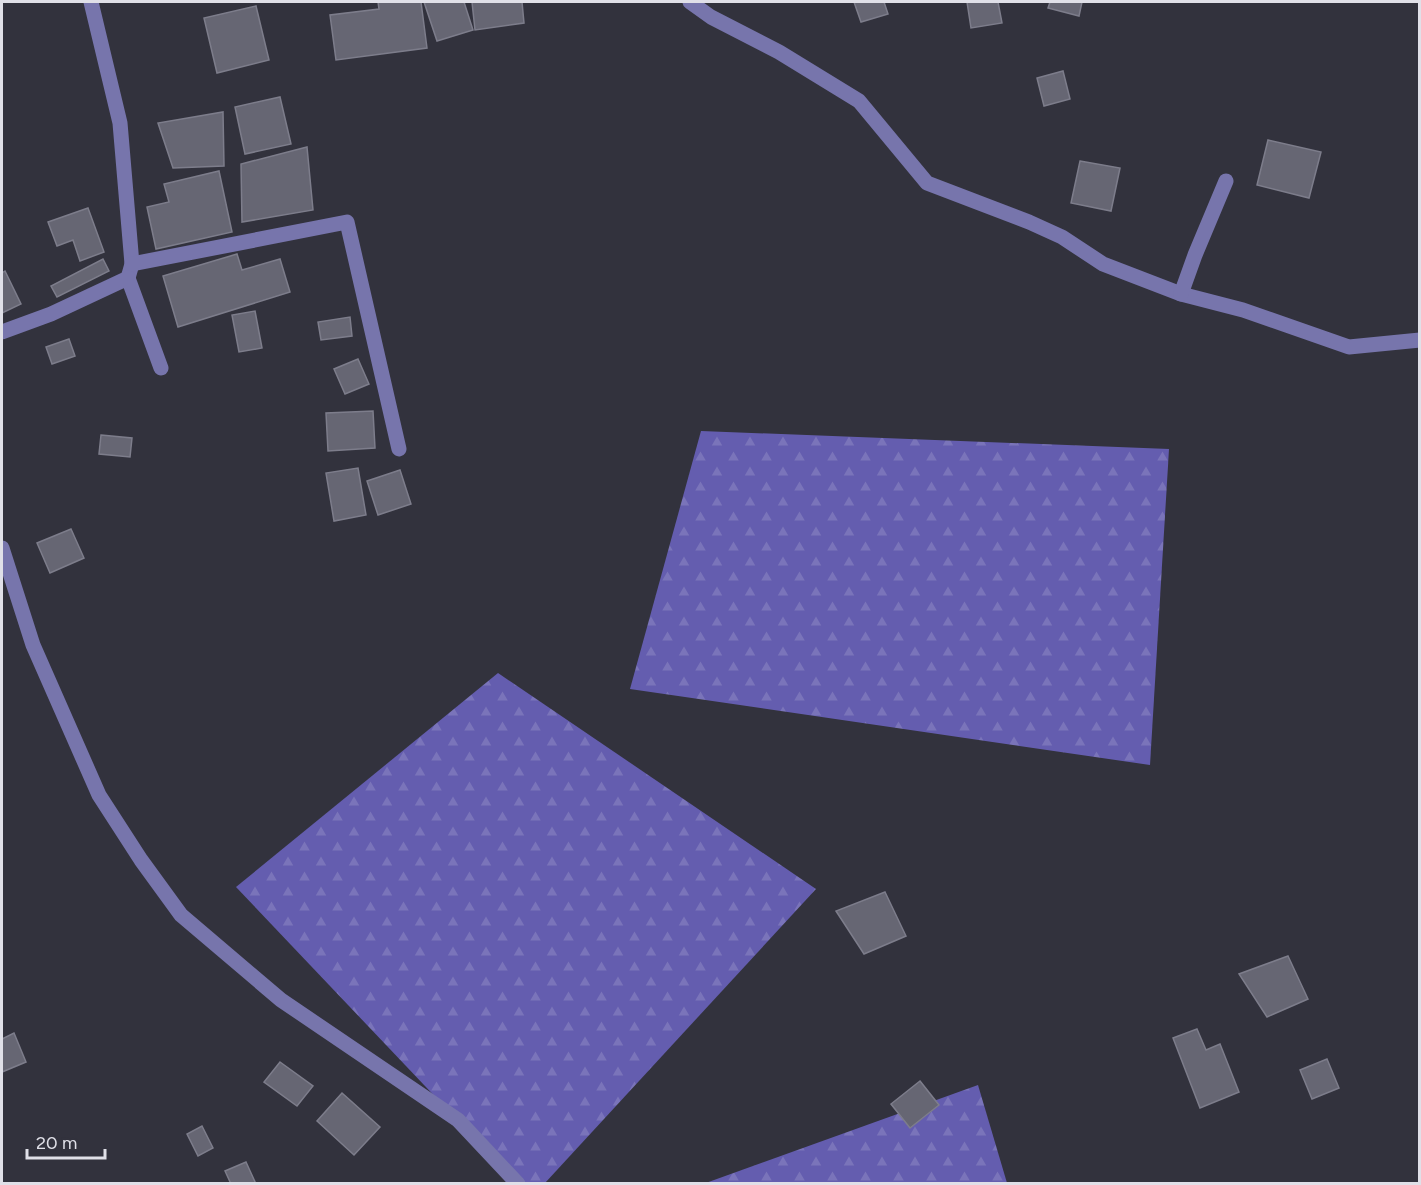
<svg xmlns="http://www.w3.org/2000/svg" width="1421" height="1185" font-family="Figtree,sans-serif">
  <defs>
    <pattern id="forest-firs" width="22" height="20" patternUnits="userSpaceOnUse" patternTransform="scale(1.5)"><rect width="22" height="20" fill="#645daf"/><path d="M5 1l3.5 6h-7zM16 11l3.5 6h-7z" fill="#7a74ba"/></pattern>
  </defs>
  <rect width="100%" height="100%" fill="#32323d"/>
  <g fill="url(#forest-firs)">
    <polygon points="701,431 1169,449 1150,765 630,689"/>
    <polygon points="498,673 816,889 545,1183 518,1184 236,887"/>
    <polygon points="978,1085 1007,1183 703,1184"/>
  </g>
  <g fill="#666673" stroke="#7d7d8b" stroke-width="1.5">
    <polygon points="378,2 421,2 427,48 336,60 330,15 379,9"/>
    <polygon points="424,2 464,2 473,30 437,41"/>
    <polygon points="472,2 522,2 524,23 475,30"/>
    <polygon points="854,2 884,2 888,14 861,22"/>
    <polygon points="967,2 998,2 1002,23 971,28"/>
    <polygon points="1050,2 1082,2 1079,16 1048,8"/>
    <polygon points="256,6 269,60 217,73 204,18"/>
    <polygon points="1063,71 1070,99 1044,106 1037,78"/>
    <polygon points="280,97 291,144 245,154 235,107"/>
    <polygon points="223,112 224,166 173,168 158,123"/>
    <polygon points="1268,140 1321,152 1309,198 1257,185"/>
    <polygon points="307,147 313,210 242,222 241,164"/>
    <polygon points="1080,161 1120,168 1111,211 1071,203"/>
    <polygon points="219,171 232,232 156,249 147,207 169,202 164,184"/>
    <polygon points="88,208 104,252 80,261 73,240 57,246 48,222"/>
    <polygon points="237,254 242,270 280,259 290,292 178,327 163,276"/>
    <polygon points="103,259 109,271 57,297 51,286"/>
    <polygon points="5,271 21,304 2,313 2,273"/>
    <polygon points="255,311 262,348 239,352 232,315"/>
    <polygon points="350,317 352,336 321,340 318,322"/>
    <polygon points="69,339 75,356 52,364 46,347"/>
    <polygon points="358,359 369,384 345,394 334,369"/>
    <polygon points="373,411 375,448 328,451 326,413"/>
    <polygon points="101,435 132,438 130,457 99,454"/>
    <polygon points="358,468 366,515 334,521 326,473"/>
    <polygon points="400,470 411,504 378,515 367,481"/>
    <polygon points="71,529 84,558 50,573 37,543"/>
    <polygon points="885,892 906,936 864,954 836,911"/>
    <polygon points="1288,956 1308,999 1267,1017 1239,974"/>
    <polygon points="1197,1029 1206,1050 1220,1044 1239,1092 1200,1108 1173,1038"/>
    <polygon points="14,1033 26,1062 2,1072 2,1039"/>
    <polygon points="1327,1059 1339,1088 1312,1099 1300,1070"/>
    <polygon points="280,1062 313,1086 297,1106 264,1082"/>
    <polygon points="920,1081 939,1105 910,1128 891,1104"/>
    <polygon points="342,1093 380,1127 354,1155 317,1121"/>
    <polygon points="202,1126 213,1148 198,1156 187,1134"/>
    <polygon points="246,1162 256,1184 231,1184 225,1171"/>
  </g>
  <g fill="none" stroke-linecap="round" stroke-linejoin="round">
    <g stroke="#7775ac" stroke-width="15">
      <polyline points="91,2 120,123 132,264 128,278"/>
      <polyline points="690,2 711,17 779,52 859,101 927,183 1029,222 1062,237 1103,264 1181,294 1243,310 1349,347 1420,340"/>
      <polyline points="132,264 347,222 399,449"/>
      <polyline points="1181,294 1195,255 1226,181"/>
      <polyline points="2,332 51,314 128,278 161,368"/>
      <polyline points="2,548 33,645 99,795 141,860 181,915 281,1000 458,1120 518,1184"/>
    </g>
  </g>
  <rect width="1421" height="1185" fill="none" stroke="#e0e0e8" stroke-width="6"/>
  <path d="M27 1149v9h78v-9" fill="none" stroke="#e0e0e8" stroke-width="3"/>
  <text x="36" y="1149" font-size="18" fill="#e0e0e8" stroke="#32323d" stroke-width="4.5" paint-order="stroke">20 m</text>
</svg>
